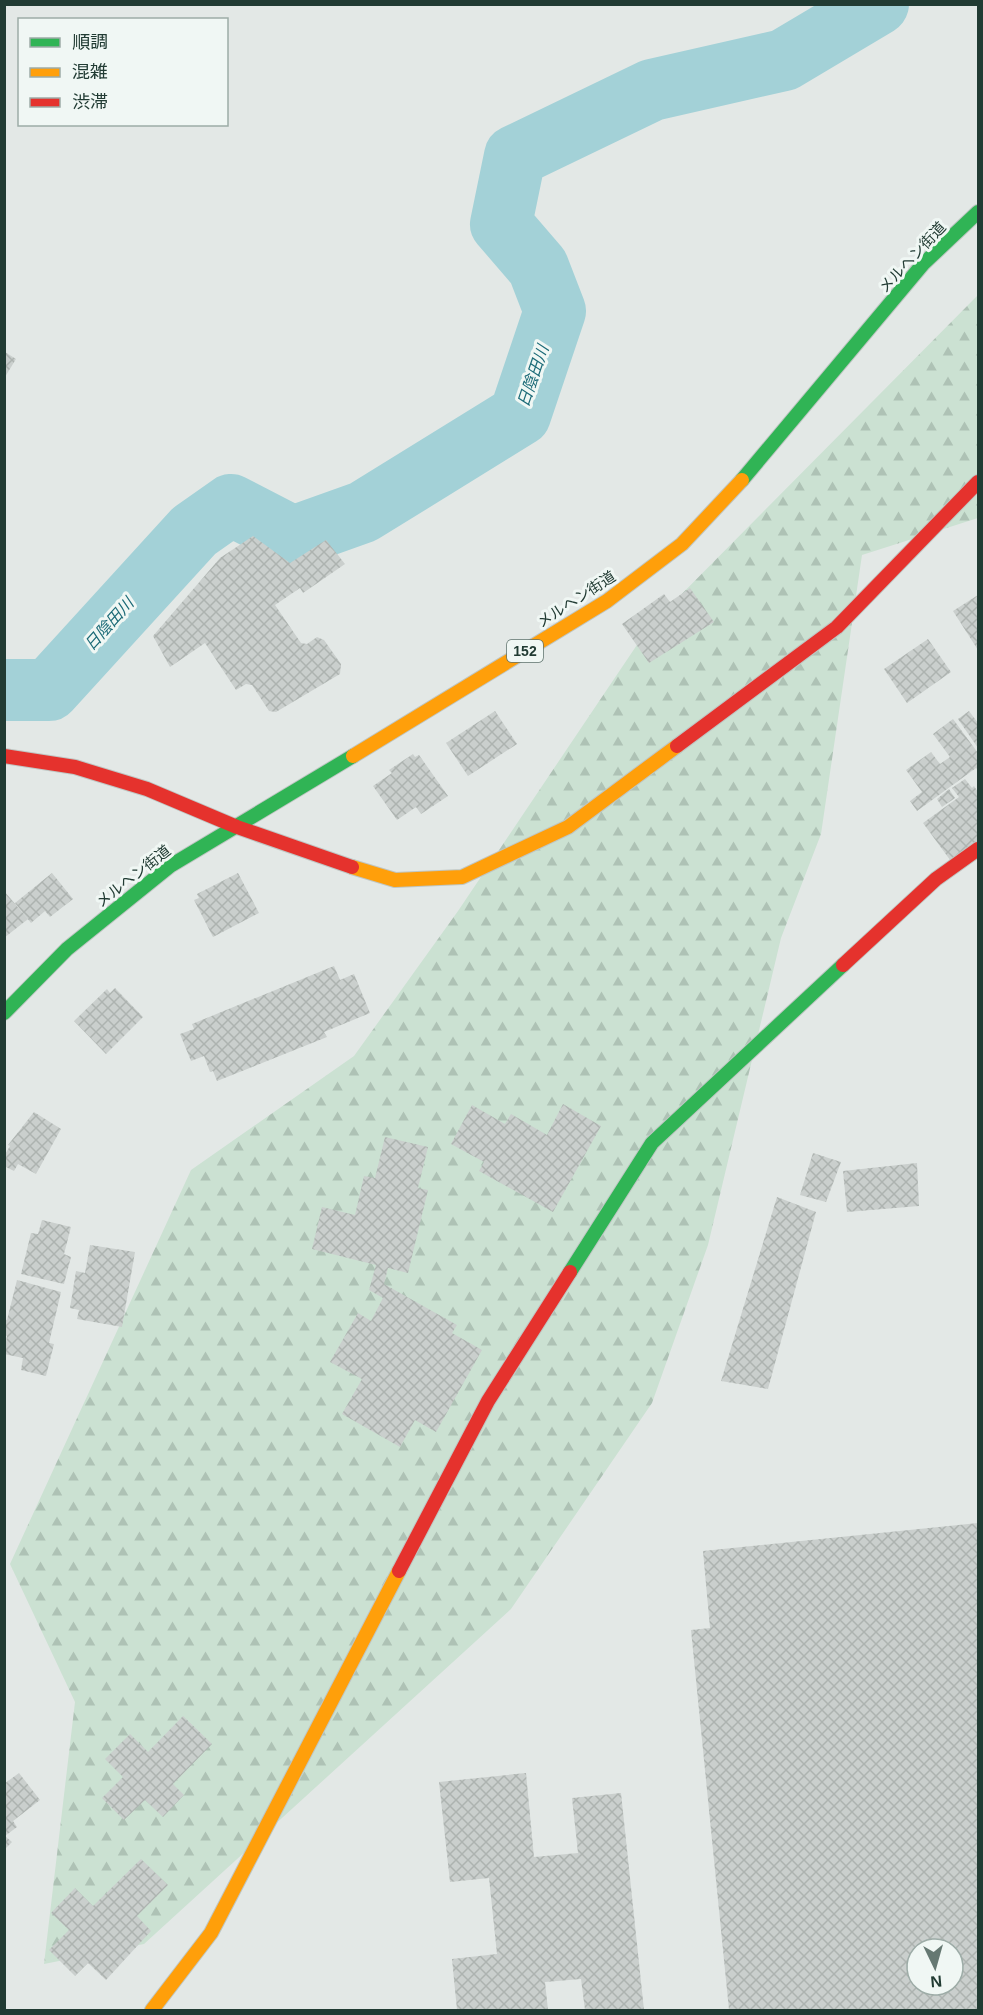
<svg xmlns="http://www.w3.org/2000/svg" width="983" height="2015" font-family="Helvetica,'Noto Sans JP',sans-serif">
  <defs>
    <pattern id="forest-firs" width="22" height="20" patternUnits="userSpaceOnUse" patternTransform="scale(1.5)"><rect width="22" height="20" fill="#cbe1d2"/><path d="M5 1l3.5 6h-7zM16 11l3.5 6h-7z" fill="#aec2b5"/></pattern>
    <pattern id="building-cross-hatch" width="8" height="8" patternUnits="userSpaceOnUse" patternTransform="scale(1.5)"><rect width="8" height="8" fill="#cacfcd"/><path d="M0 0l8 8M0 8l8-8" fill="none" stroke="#adb3b0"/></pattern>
  </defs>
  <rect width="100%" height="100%" fill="#e3e8e6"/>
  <polygon fill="url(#forest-firs)" points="978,295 978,518 862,555 821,834 781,938 708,1245 652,1403 511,1609 144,1944 44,1964 75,1702 10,1564 191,1170 354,1056 458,911 649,627"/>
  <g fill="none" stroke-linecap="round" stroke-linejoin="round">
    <polyline stroke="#a3d1d7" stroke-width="62" points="4,690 49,690 194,531 231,505 293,537 363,512 520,415 555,311 538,267 501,224 515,156 652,90 784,60 878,4"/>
  </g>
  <g fill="url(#building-cross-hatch)" fill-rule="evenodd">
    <polygon points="5,352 16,359 5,377"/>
    <polygon points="253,536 290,563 326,540 345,564 303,593 300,588 275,605 301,643 307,644 317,637 324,640 341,664 340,674 276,712 269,711 252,685 246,684 236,690 205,643 170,667 153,636 220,558"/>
    <polygon points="690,588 714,622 649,663 622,624 664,594 670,602"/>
    <polygon points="978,595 978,650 953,611"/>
    <polygon points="928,639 951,672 907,703 884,669"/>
    <polygon points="495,711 517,744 468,776 446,743"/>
    <polygon points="969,711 978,723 978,748 958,719"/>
    <polygon points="953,719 978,753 978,770 976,768 917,811 910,801 922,792 906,770 931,752 940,764 950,757 933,734"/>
    <polygon points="413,754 415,757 419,755 448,796 421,814 416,807 397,820 373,786 392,773 389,770"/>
    <polygon points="965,779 972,788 974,786 978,792 978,845 953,864 923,823 959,797 952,788"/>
    <polygon points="949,789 955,798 942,807 937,799"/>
    <polygon points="52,873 73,899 50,917 45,911 31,923 15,903"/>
    <polygon points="238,873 259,913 213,937 194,900 199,898 197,894"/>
    <polygon points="4,891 28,919 4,938"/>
    <polygon points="334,966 340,980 354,974 370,1013 324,1032 327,1037 217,1081 213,1071 210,1072 204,1056 191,1061 180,1034 194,1029 192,1024"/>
    <polygon points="115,988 143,1017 106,1054 74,1021 107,989 110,993"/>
    <polygon points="563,1104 601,1126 553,1212 479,1171 484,1162 451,1144 472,1105 505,1124 511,1114 547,1135"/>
    <polygon points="34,1112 61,1129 36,1174 18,1164 14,1171 4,1166 4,1156 10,1146 8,1145"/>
    <polygon points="385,1137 428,1147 418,1188 428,1190 408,1273 388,1268 384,1284 457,1325 452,1333 482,1350 436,1432 415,1420 400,1447 342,1414 362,1379 330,1362 358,1313 371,1321 383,1298 369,1290 376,1265 312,1249 322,1207 355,1215 364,1176 375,1178"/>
    <polygon points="813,1153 841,1162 826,1202 800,1195"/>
    <polygon points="917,1163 919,1206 847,1212 843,1171"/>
    <polygon points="777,1197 816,1212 768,1389 721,1381"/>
    <polygon points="42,1220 71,1227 64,1254 71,1257 64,1284 21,1274 31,1233 38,1234"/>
    <polygon points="90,1245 135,1252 122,1327 77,1319 79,1310 70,1308 76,1271 85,1273"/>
    <polygon points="17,1280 61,1292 49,1343 54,1344 46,1376 21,1370 23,1358 4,1354 7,1336 4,1335 4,1319 7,1320"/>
    <path d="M 978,1523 L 978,2010 L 729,2010 L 691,1630 L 710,1628 L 703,1551 ZM 917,1949 L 953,1949 L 953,1985 L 917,1985 Z"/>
    <polygon points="183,1716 212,1744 173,1784 184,1795 163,1817 145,1800 124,1820 102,1798 123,1777 105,1759 130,1734 148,1752"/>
    <polygon points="19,1773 40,1800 13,1821 17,1827 5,1836 12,1842 4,1850 4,1784"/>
    <polygon points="526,1773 534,1857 578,1853 572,1798 621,1793 644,2010 585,2010 581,1979 545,1982 548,2010 457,2010 452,1959 497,1954 489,1878 450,1882 439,1782"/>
    <polygon points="141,1859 168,1885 137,1916 151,1931 106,1980 88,1963 75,1976 49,1950 69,1930 51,1913 75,1888 93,1906"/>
  </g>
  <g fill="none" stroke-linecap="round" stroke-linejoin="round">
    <g stroke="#bfc6c3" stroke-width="16">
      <g id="fast">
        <polyline points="742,480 923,264 978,212"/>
        <polyline points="4,1013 67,949 170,866 353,756"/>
        <polyline points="570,1272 652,1143 843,965"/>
      </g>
    </g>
    <g stroke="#bfc6c3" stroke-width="16">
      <g id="slow">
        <polyline points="353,756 607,601 682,544 742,480"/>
        <polyline points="352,867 395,880 462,877 568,827 677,746"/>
        <polyline points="152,2010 211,1933 399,1571"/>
      </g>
    </g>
    <g stroke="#bfc6c3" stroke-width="16">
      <g id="jam">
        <polyline points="677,746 837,627 978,482"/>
        <polyline points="4,756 75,767 147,789 237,827 352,867"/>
        <polyline points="843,965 936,879 978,849"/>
        <polyline points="399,1571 488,1401 570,1272"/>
      </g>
    </g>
    <use href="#fast" stroke="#30b455" stroke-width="14"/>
    <use href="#slow" stroke="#ff9f0a" stroke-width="14"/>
    <use href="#jam" stroke="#e5322d" stroke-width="14"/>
  </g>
  <g text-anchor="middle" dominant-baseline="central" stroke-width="6" stroke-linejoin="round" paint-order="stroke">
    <rect fill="#f0f7f4" stroke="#5f736d" stroke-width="1.5" x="507" y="640" width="36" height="22" rx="4.5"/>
    <g font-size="14" font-weight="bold" fill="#213b33">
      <text x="525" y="651">152</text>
    </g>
    <g font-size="15" fill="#213b33" stroke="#f0f7f4">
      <text transform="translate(912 257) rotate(-47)">メルヘン街道</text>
      <text transform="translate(576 599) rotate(-33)">メルヘン街道</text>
      <text transform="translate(133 876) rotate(-38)">メルヘン街道</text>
    </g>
    <g font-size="16" font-style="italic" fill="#1b6a77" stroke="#f0f7f4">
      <text transform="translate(533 376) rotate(-71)">日陰田川</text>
      <text transform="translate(109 624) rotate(-48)">日陰田川</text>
    </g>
  </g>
  <rect width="983" height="2015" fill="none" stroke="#213b33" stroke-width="12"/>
  <rect x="18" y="18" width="210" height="108" fill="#f0f7f4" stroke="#9daca7" stroke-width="1.5"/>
  <rect x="30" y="38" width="30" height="9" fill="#30b455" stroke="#9daca7" stroke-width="1.5"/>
  <text x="72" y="48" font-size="18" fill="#213b33">順調</text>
  <rect x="30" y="68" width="30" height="9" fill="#ff9f0a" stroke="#9daca7" stroke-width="1.5"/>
  <text x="72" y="78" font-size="18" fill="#213b33">混雑</text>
  <rect x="30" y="98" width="30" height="9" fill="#e5322d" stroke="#9daca7" stroke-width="1.5"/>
  <text x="72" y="108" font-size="18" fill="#213b33">渋滞</text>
  <g transform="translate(935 1967) rotate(175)"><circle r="28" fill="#f0f7f4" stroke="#9daca7" stroke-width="1.5"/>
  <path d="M0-4.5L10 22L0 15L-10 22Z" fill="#657872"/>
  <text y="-9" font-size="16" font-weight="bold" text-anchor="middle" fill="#213b33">N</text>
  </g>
</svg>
